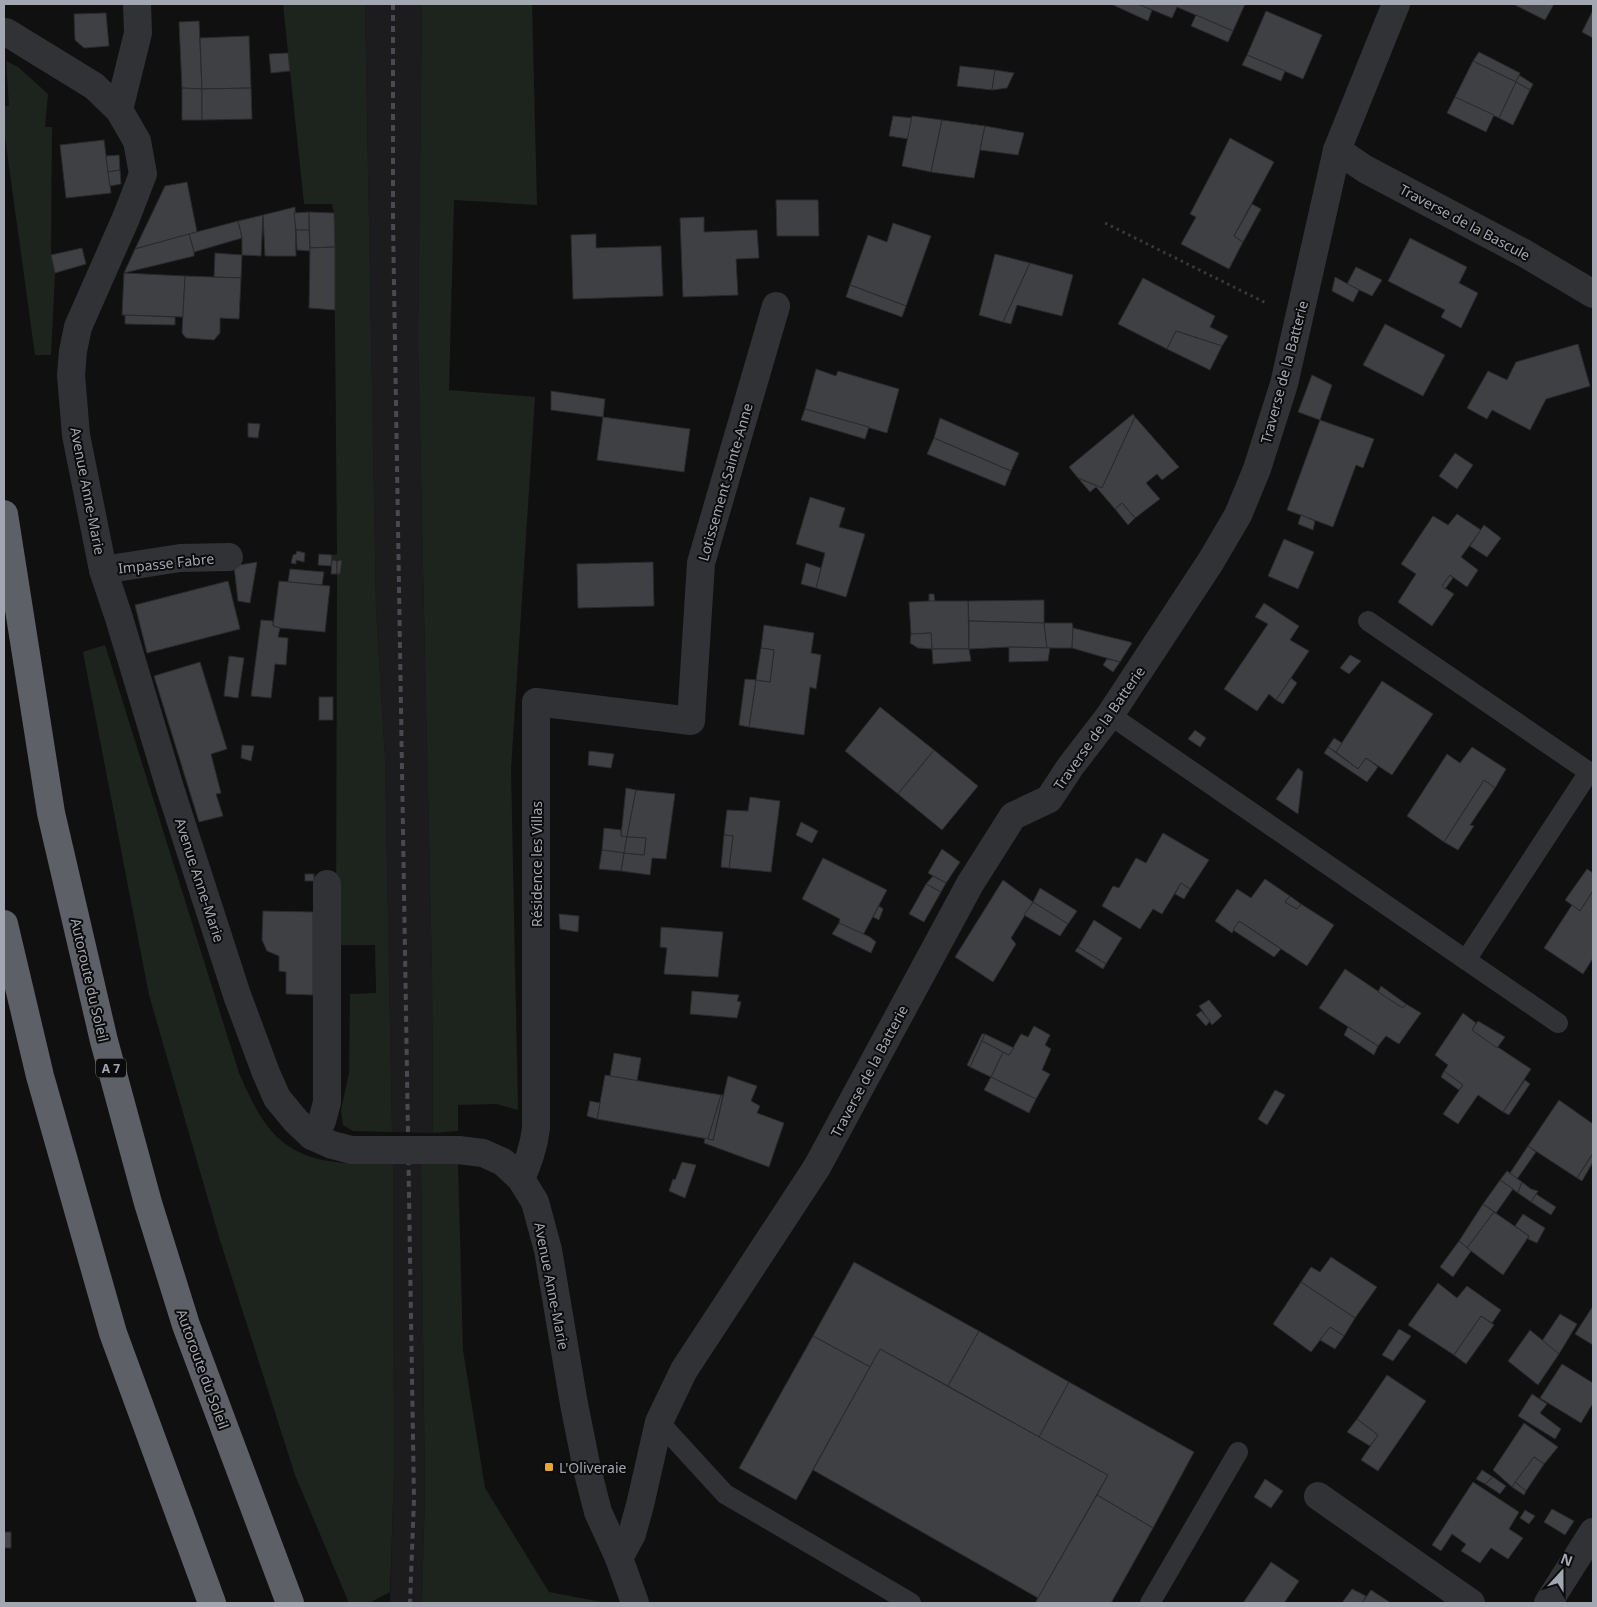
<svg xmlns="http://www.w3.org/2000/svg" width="1597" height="1607" font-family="'Noto Sans',sans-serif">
  <rect width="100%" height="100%" fill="#101011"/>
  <g fill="#1c1c1e">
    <polygon points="365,4 422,4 418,340 432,971 433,1133 392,1132 385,758 376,609"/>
    <polygon points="393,1164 421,1164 425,1492 422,1603 390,1603 394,1471"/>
  </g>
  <g fill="#1d241d">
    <polygon points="283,4 365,4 376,609 385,758 392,1132 353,1131 343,1125 341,1110 349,1073 350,994 376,993 375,945 336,945 337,574 340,574 342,560 332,560 332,555 337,554 334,213 332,204 304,204"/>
    <polygon points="422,4 532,4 537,205 454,200 449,390 535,397 511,769 518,1110 496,1104 458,1105 458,1131 433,1133 432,971 418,340"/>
    <polygon points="6,61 18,67 48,94 45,127 52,127 51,255 55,273 51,355 35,355 4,130 4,106 9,106"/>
    <path d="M 105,645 L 239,1073 C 247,1091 255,1109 266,1124 C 296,1167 347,1164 393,1164 L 394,1471 L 390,1592 L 369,1603 L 349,1603 L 295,1475 L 219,1237 L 149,995 L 83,652 Z"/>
    <polygon points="458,1163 463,1350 485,1488 549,1592 607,1603 422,1603 425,1492 421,1164"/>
  </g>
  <g fill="#3f4044" stroke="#2a2a2d">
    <polygon points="1111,4 1138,4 1152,10 1148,21"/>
    <polygon points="1138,4 1245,4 1233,31 1177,7 1172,18"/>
    <polygon points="1513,4 1554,4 1545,20"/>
    <polygon points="1593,10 1593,38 1582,32"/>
    <polygon points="1266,11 1322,35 1303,79 1247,55"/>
    <polygon points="106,13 109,46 84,48 75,40 74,14"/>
    <polygon points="1196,15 1233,31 1228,42 1191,26"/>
    <polygon points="199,21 202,89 182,88 179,22"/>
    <polygon points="249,36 251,88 202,89 200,38"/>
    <polygon points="1479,52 1520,73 1516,82 1473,61"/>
    <polygon points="288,53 290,71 271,73 269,54"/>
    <polygon points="1247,55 1285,71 1281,81 1242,65"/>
    <polygon points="1473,61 1516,82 1499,118 1455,97"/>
    <polygon points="960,66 995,70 992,90 957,86"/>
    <polygon points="995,70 1014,73 1007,88 992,90"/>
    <polygon points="1519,75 1533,84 1530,90 1516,82"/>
    <polygon points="1516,82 1530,90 1513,125 1499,118"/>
    <polygon points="182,88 202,89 202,120 182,120"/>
    <polygon points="251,88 252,119 202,120 202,89"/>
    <polygon points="1455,97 1494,115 1486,132 1447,113"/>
    <polygon points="893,116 912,118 908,139 889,136"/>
    <polygon points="912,116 942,120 931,172 902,166"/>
    <polygon points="942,120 985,126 974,178 931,172"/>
    <polygon points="985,126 1024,133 1018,155 980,150"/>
    <polygon points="1230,138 1274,162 1234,236 1243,242 1229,269 1181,244 1196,217 1190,214"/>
    <polygon points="104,140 111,193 66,198 60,145"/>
    <polygon points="119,155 120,170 108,172 106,156"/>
    <polygon points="120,170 121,184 110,186 108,172"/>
    <polygon points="187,182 197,232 135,249 165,186"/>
    <polygon points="776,200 818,200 819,236 777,236"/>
    <polygon points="1252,204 1261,209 1243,242 1234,236"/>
    <polygon points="295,207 296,256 265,256 263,215"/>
    <polygon points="309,212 309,230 296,230 294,213"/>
    <polygon points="309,212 334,213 335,247 310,248"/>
    <polygon points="263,215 261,256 242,255 242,238 238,221"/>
    <polygon points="704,217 704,232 757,230 759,258 736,259 738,295 683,297 680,218"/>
    <polygon points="238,221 242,238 194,252 189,234"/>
    <polygon points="893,223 931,236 906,306 850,285 868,235 887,242"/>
    <polygon points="296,230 309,230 310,251 297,250"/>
    <polygon points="189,234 194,252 194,256 124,273 135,249"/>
    <polygon points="596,234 596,248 661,246 663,296 573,299 571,235"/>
    <polygon points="1410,238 1467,267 1459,283 1478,293 1461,328 1441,317 1445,310 1388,281"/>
    <polygon points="335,247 335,310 309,308 310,248"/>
    <polygon points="82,248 86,264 55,273 51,255"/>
    <polygon points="215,253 242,255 241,278 214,277"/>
    <polygon points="995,254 1030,263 1003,322 979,315"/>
    <polygon points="1030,263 1073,275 1062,316 1017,305 1011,324 1003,322"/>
    <polygon points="1356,267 1382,280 1372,296 1347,284"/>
    <polygon points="124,273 185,276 183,317 122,315"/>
    <polygon points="185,276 241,278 239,319 220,318 220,333 214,340 186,338 182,333"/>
    <polygon points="1335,277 1359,290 1353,302 1332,291"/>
    <polygon points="1143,278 1215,316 1210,327 1228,336 1222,346 1176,331 1167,349 1118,324"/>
    <polygon points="850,285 906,306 902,317 846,297"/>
    <polygon points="125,315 175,317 175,325 125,324"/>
    <polygon points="1385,324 1445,355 1423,396 1363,365"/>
    <polygon points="1176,331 1222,346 1210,370 1167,349"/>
    <polygon points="1578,344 1590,386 1546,399 1530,430 1492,410 1487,419 1467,408 1488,371 1507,380 1516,362"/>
    <polygon points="816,369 836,376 838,371 899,389 887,433 805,409"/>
    <polygon points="1312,375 1332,385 1320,420 1298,412"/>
    <polygon points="551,391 605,399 603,417 551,410"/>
    <polygon points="805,409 869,427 865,439 801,420"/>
    <polygon points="1133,414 1135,417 1102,488 1078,478 1069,467"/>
    <polygon points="603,417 690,429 684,472 597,460"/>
    <polygon points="1135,417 1179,467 1162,480 1157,474 1146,483 1160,499 1135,518 1122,503 1115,509 1096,487 1090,492 1078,478 1102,488"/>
    <polygon points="940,418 1019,453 1011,471 934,438"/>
    <polygon points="1320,420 1374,439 1363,468 1356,465 1333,527 1287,510"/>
    <polygon points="248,423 260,424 258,438 248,437"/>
    <polygon points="934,438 1011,471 1005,486 927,454"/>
    <polygon points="1455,453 1473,465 1457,489 1439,476"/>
    <polygon points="810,497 845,508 839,527 865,534 846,597 816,588 825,553 796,544"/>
    <polygon points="1122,503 1135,518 1128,525 1115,509"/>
    <polygon points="1457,514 1481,530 1461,557 1478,570 1467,587 1450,575 1442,586 1454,594 1432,626 1398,602 1416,574 1401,564 1433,516 1448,525"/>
    <polygon points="1301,515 1315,521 1313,530 1298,524"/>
    <polygon points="1484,525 1501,538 1487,557 1470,546"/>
    <polygon points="1284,539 1314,552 1298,589 1268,576"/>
    <polygon points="297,551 305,553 304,562 296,560 296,564 291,563 293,555 296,554"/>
    <polygon points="319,554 332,555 331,566 318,565"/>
    <polygon points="332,560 337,561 337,574 331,574"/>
    <polygon points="342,560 340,574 337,574 337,561"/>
    <polygon points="257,562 250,603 238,601 234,566"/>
    <polygon points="653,562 654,606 578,608 577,564"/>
    <polygon points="806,563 821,568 816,588 801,584"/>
    <polygon points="290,569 324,572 322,585 288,582"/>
    <polygon points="1450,575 1453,578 1445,589 1442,586"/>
    <polygon points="228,581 240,629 147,653 135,605"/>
    <polygon points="279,581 330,586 325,632 280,628 273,626"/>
    <polygon points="929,594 934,594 935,602 929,601"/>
    <polygon points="1044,600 1044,623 969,621 968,601"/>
    <polygon points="929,601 968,601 969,649 932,649 931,633 911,634 909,602"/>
    <polygon points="1264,603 1299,626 1290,640 1309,651 1276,700 1269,694 1257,711 1224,689 1268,624 1255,617"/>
    <polygon points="261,620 273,621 273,626 280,628 278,637 288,638 286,665 275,664 271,698 251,696"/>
    <polygon points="969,621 1044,623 1047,648 1009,647 969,649"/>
    <polygon points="1044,623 1072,623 1073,628 1072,648 1047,648"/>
    <polygon points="764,625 814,633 811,653 821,655 816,689 810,687 804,735 749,727 756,680 770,682 774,650 761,648"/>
    <polygon points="1073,628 1130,642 1132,643 1120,662 1072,648"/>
    <polygon points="931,633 932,649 918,648 910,643 911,634"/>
    <polygon points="1009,647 1050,648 1048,661 1009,662"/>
    <polygon points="761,648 774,650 770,682 756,680"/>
    <polygon points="932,649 969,649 971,661 933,664"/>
    <polygon points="1350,655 1361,661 1349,674 1340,668"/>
    <polygon points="229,656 244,658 238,698 224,696"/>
    <polygon points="1107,659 1120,662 1113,672 1103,665"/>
    <polygon points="200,662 227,749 211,754 221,793 216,794 223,816 199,822 154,676"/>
    <polygon points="1291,678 1297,683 1283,704 1276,700"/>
    <polygon points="745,679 756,680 749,727 739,725"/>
    <polygon points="1382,681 1433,714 1392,775 1366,758 1358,769 1336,752"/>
    <rect x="319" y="697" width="14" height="23"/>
    <polygon points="880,707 934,750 898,794 845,751"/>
    <polygon points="1195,730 1206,738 1200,747 1188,739"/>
    <polygon points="1334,738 1342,743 1336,752 1328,747"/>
    <polygon points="242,745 254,746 251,761 241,758"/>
    <polygon points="1328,747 1358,769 1366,758 1378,767 1367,782 1324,753"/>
    <polygon points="1472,747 1506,769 1495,788 1484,780 1444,842 1407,816 1447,754 1460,763"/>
    <polygon points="934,750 978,786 942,830 898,794"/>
    <polygon points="589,751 614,754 611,768 588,765"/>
    <polygon points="1298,768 1303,772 1298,814 1276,799"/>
    <polygon points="1484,780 1495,788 1470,825 1474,826 1458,850 1444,842"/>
    <polygon points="626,788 636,790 627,837 621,836"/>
    <polygon points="636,790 675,794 666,859 652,858 650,875 621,871 624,853 644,855 646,838 627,837"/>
    <polygon points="750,797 780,801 771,872 729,868 733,836 724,835 727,810 748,811"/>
    <polygon points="801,822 818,831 812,843 796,835"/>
    <polygon points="604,828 621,830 621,836 627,837 624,853 602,850"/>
    <polygon points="1163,833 1209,860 1190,889 1181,883 1162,914 1153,909 1140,929 1102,906 1113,886 1119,888 1136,858 1146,863"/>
    <polygon points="724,835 733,836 729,868 721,867"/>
    <polygon points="627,837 646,838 644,855 624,853"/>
    <polygon points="942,849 960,862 946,883 928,873"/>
    <polygon points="602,850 624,853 621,871 599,869"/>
    <polygon points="823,858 887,890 863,935 839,923 840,919 802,899"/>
    <polygon points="1587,869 1593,873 1593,891 1580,911 1565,900"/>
    <rect x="305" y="874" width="9" height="7"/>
    <polygon points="933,876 946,883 941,892 926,884"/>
    <polygon points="1265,879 1290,896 1285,902 1297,909 1301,904 1334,925 1307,966 1239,921 1232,933 1215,921 1237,889 1251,898"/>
    <polygon points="1003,880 1033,902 1011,938 1016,944 993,982 955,957"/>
    <polygon points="1181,883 1190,889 1184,899 1175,894"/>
    <polygon points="926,884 941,892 924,922 909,914"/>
    <polygon points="1040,888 1077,911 1068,924 1033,902"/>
    <polygon points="1593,891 1593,958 1583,974 1544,948 1572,905 1580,911"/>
    <polygon points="1290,896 1301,904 1297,909 1285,902"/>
    <polygon points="1033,902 1068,924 1060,936 1024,915"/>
    <polygon points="879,906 883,909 879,920 873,917"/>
    <polygon points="263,911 313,912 313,995 286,994 286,972 279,971 279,956 267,951 262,940"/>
    <polygon points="559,914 579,916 578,932 560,929"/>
    <polygon points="1094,920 1122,938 1106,964 1078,947"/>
    <polygon points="1239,921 1281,949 1274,957 1233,930"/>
    <polygon points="839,923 870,937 876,942 871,953 832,934"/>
    <polygon points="661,927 723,932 718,977 664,974 667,948 660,947"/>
    <polygon points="1078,947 1106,964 1103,969 1075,951"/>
    <polygon points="1345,969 1403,1008 1406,1004 1421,1013 1399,1044 1386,1036 1378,1046 1319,1008"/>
    <polygon points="1381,986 1406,1004 1403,1008 1378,992"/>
    <polygon points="692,991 739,995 737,1001 741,1002 737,1018 690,1014"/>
    <polygon points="1209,1000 1222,1016 1212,1025 1199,1006"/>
    <polygon points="1201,1011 1210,1021 1206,1026 1196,1015"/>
    <polygon points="1463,1013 1476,1023 1472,1030 1531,1069 1503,1112 1478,1095 1458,1124 1443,1114 1463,1085 1444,1071 1448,1065 1435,1055"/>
    <polygon points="1478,1021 1505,1037 1497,1048 1472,1030"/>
    <polygon points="1034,1026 1050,1035 1045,1045 1051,1049 1042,1070 1050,1074 1036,1099 991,1077 1003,1052 1009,1055 1021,1034 1028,1037"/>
    <polygon points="1348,1027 1378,1046 1374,1055 1344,1035"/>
    <polygon points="982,1034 985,1034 970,1067 967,1065"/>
    <polygon points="985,1034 1014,1048 1009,1055 982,1041"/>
    <polygon points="982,1041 1003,1052 991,1077 970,1067"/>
    <polygon points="614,1053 641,1058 637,1081 610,1076"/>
    <polygon points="1444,1071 1463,1085 1459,1090 1441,1077"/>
    <polygon points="605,1075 721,1095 708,1139 597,1119"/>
    <polygon points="728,1076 757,1086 751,1101 760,1106 757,1113 784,1123 769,1167 704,1143 705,1138 713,1140"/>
    <polygon points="991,1077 1036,1099 1029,1113 984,1090"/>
    <polygon points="1525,1080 1530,1084 1509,1115 1503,1112"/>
    <polygon points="1275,1090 1285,1095 1267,1125 1258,1119"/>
    <polygon points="721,1095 723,1095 713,1140 708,1139"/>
    <polygon points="1559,1100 1593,1124 1593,1153 1577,1178 1528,1146"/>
    <polygon points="590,1101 600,1103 597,1119 587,1116"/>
    <polygon points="1528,1146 1536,1152 1517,1179 1510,1173"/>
    <polygon points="1592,1155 1593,1162 1582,1181 1577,1178"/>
    <polygon points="682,1162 696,1165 685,1198 669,1191 673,1179 675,1180"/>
    <polygon points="1507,1171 1522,1182 1518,1193 1500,1180"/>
    <polygon points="1500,1180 1513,1189 1496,1213 1483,1204"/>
    <polygon points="1522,1182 1531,1189 1538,1191 1531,1202 1518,1193"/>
    <polygon points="1536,1194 1556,1207 1551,1215 1531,1202"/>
    <polygon points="1483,1204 1494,1212 1467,1248 1459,1241"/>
    <polygon points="1494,1212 1529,1236 1503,1275 1467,1248"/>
    <polygon points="1523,1214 1545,1228 1537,1243 1528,1239 1529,1236 1515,1226"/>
    <polygon points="1459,1241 1471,1251 1453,1277 1440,1267"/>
    <polygon points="1331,1257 1377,1287 1355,1318 1301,1282 1311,1267 1320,1272"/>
    <polygon points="854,1262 979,1331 948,1386 880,1349 870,1367 813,1336"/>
    <polygon points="1301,1282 1355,1318 1344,1336 1330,1327 1311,1352 1273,1324"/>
    <polygon points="1438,1283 1457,1298 1467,1286 1501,1310 1492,1323 1481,1316 1454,1355 1408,1325"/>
    <polygon points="1593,1306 1593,1345 1575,1334"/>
    <polygon points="1560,1314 1577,1324 1559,1354 1542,1341"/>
    <polygon points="1481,1316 1494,1325 1466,1364 1454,1355"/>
    <polygon points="1330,1327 1344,1336 1335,1349 1320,1340"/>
    <polygon points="1399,1329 1411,1336 1393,1361 1382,1355"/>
    <polygon points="1530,1330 1559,1354 1538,1385 1508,1361"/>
    <polygon points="979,1331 1069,1382 1039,1437 948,1386"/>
    <polygon points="813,1336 870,1367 796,1500 739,1468"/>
    <polygon points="880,1349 1108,1475 1038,1598 813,1470"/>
    <polygon points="1562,1364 1593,1383 1593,1403 1581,1423 1540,1398"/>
    <polygon points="1387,1375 1426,1401 1378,1471 1361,1460 1378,1435 1357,1419"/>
    <polygon points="1069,1382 1194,1452 1153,1528 1097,1495 1108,1475 1039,1437"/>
    <polygon points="1532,1394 1547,1404 1540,1413 1561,1429 1555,1439 1518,1416"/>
    <polygon points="1357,1419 1378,1435 1370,1446 1347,1432"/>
    <polygon points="1524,1423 1558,1447 1544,1464 1534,1457 1512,1487 1493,1470"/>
    <polygon points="1534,1457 1544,1464 1526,1491 1515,1482"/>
    <polygon points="1482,1470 1493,1477 1485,1484 1476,1479"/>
    <polygon points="1493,1477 1506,1486 1500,1494 1485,1484"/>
    <polygon points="1265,1479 1283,1491 1271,1508 1254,1497"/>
    <polygon points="1473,1482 1519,1512 1509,1529 1523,1538 1508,1559 1491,1548 1480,1563 1461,1551 1466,1544 1452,1534 1441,1551 1432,1545"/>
    <polygon points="1515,1482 1526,1491 1524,1495 1512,1487"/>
    <polygon points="1097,1495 1153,1528 1111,1603 1035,1603"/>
    <polygon points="1552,1509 1574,1521 1565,1535 1544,1522"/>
    <polygon points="1525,1510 1535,1516 1529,1524 1520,1518"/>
    <rect x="4" y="1532" width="7" height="16"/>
    <polygon points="1271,1562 1299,1581 1284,1603 1243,1603"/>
    <polygon points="1352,1589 1366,1596 1362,1603 1342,1603"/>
    <polygon points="1371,1590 1391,1603 1362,1603"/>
  </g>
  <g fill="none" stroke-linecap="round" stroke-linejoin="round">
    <polyline stroke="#37393d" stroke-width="3" stroke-dasharray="2.5 4" stroke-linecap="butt" points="1105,223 1268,304"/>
    <g stroke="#313236" stroke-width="20">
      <polyline points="1368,621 1589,772 1466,960 1558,1023"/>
      <polyline points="1110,715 1466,960"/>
      <polyline points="659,1422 725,1494 911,1603"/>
      <polyline points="1150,1603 1238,1452"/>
    </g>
    <g stroke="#313236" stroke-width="28">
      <polyline points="6,32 94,86 119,110 137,141 143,174 126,218 78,327 73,351 71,375 76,435 103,570 119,618 170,788 237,995 266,1073 277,1098 296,1121 312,1136 332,1145 352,1150"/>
      <polyline points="119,110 138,33 137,4"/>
      <polyline points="1337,150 1365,169 1524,253 1593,294"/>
      <polyline points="103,570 180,558 229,557"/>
      <polyline points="312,1136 322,1121 327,1102 327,884"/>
      <polyline points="458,1150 483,1153 503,1162 521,1179 535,1202 548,1250 574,1404 587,1469 598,1512 619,1558 635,1603"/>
      <path d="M 521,1179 C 528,1162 534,1147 536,1128 L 536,702 L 691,721 L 701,563 L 776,306"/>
      <polyline points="1318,1496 1471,1603"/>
      <polyline points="619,1558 632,1534 640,1505 659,1422 684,1370 817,1167 970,884 1013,816 1049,799 1070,767 1110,715 1211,561 1238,515 1257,469 1284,384 1337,150 1396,4"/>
      <polyline points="1548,1603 1593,1532"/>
    </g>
    <g stroke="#5d6067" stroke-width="28">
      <polyline points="4,514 51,813 104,1041 148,1203 186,1325 290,1603"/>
      <polyline points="4,924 40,1076 113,1333 212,1603"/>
    </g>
    <polyline stroke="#484a4f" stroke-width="4" stroke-dasharray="6 5" stroke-linecap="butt" points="393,4 393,222 414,1499 410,1603"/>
    <polyline stroke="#313236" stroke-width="28" points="352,1150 458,1150"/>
  </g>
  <rect fill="#e6a633" stroke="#0b0b0c" stroke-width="2" x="544" y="1462" width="10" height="10" rx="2.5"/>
  <g text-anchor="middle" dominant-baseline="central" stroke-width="4" stroke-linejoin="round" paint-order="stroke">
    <rect fill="#0b0b0c" stroke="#757880" stroke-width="1" x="96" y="1058.5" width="30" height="19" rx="4"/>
    <g font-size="12" font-weight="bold" fill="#a2a7b1">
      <text x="111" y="1068">A 7</text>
    </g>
    <g font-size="14" fill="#a2a7b1" stroke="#0b0b0c">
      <text transform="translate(1465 222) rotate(28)">Traverse de la Bascule</text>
      <text transform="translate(1284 372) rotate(-75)">Traverse de la Batterie</text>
      <text transform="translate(725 482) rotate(-74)">Lotissement Sainte-Anne</text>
      <text transform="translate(88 491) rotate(79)">Avenue Anne-Marie</text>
      <text transform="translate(166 563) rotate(-6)">Impasse Fabre</text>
      <text transform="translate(1099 728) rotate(-55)">Traverse de la Batterie</text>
      <text transform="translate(536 864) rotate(-90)">Résidence les Villas</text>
      <text transform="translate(200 880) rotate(72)">Avenue Anne-Marie</text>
      <text transform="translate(90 980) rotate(77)">Autoroute du Soleil</text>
      <text transform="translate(869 1071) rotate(-62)">Traverse de la Batterie</text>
      <text transform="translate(552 1286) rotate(79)">Avenue Anne-Marie</text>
      <text transform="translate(203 1369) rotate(70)">Autoroute du Soleil</text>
    </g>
    <g font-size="14" fill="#a2a7b1" stroke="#0b0b0c" text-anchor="start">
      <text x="559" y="1467">L'Oliveraie</text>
    </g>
  </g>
  <rect width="1597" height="1607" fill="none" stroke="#a2a7b1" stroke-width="10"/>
  <g transform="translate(1562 1572) rotate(21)" stroke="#0b0b0c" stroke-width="4" paint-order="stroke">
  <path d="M0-4L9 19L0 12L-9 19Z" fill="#a2a7b1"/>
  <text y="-8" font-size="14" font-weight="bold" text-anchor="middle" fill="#a2a7b1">N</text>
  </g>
</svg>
